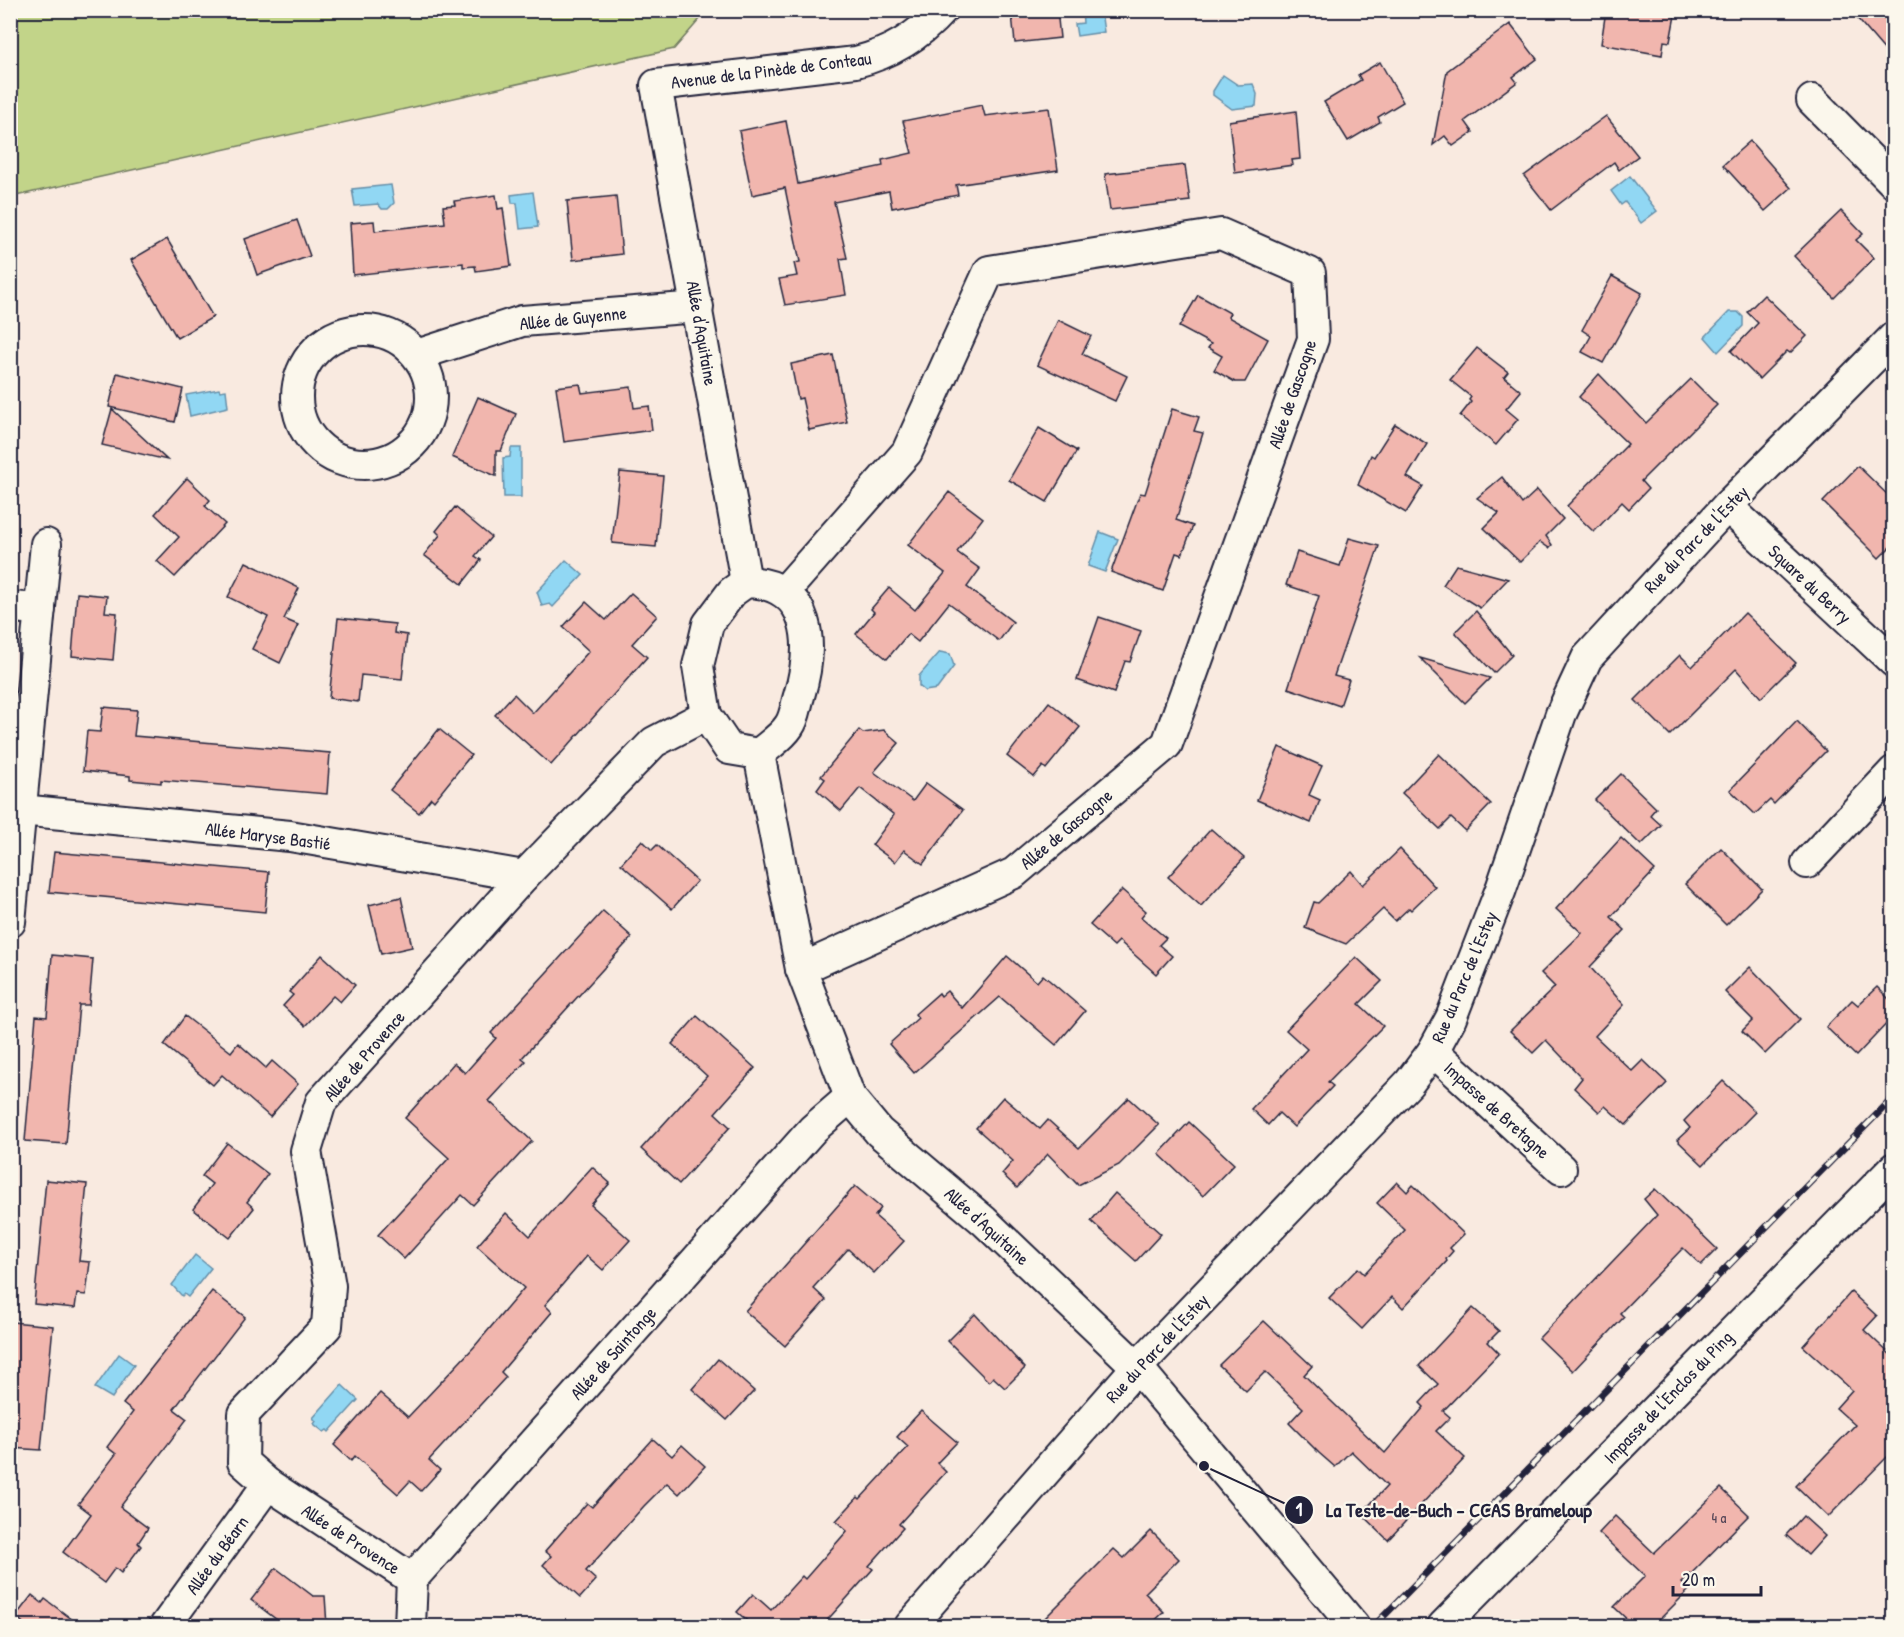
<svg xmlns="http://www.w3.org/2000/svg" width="1904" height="1637" font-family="'Patrick Hand',sans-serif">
  <rect width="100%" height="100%" fill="#f9eae0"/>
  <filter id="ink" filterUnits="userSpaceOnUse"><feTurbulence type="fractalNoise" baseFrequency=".0167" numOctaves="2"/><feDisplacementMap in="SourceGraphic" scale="12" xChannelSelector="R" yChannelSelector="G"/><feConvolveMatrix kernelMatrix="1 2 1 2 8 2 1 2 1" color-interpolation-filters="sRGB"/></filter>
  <g filter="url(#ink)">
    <polygon fill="#c2d489" stroke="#727b62" stroke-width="1.5" points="10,11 11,10 707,11 674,49 11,197"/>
    <g fill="#91d7f3" stroke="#658fa9" stroke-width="1.5">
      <polygon points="1082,11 1101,11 1104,32 1077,36 1075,24 1083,23"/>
      <polygon points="1223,75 1238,85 1253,84 1257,94 1256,106 1232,109 1213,95 1213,91"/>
      <polygon points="1630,176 1657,211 1641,223 1625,202 1621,205 1611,191"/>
      <polygon points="391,185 394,203 388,209 382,209 378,204 355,206 352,189"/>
      <polygon points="533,192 538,227 520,229 517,203 512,203 511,195"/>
      <polygon points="1729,312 1738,312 1743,317 1743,326 1718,352 1705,337"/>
      <polygon points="219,389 220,391 226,390 228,407 190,416 186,395"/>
      <polygon points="511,448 521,448 521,497 504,497 503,458 510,457"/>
      <polygon points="1100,532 1118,539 1105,572 1088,566"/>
      <polygon points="566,560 583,575 553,607 550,604 542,606 537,592"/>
      <polygon points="940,652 950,654 954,666 937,689 925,691 919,686 919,676"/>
      <polygon points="195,1255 211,1268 188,1297 184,1294 182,1296 172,1285"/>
      <polygon points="119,1354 134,1365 112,1398 95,1388"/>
      <polygon points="342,1385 358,1400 329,1432 327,1430 324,1432 314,1424 316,1421 313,1418"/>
    </g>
    <g fill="#f1b6ae" stroke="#22223b" stroke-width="1.5">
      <polygon points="1025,10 1057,10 1060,38 1015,43 1012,15 1025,13"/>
      <polygon points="1606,10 1676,10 1670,42 1664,41 1662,55 1601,44"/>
      <polygon points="1850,10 1893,10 1893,60"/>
      <polygon points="1510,24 1537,59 1513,77 1517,82 1465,121 1473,132 1453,146 1445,136 1433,145 1447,71"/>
      <polygon points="1380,62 1403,102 1378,117 1380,122 1348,141 1324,102 1361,80 1358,75"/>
      <polygon points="982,105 985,116 1049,108 1058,170 956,185 958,195 892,208 889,191 834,202 847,258 840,259 846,295 785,305 779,279 797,276 794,263 800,262 785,188 752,195 739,131 786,121 798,184 883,166 882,160 912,153 903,121"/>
      <polygon points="1296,111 1300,159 1292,160 1293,165 1235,173 1229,121"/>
      <polygon points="1606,116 1638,156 1619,170 1614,162 1551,210 1524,176"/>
      <polygon points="1750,141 1791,188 1765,211 1723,165"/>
      <polygon points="1185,165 1190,201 1110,210 1105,174"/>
      <polygon points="496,195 498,209 503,208 511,266 476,271 475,266 463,267 463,263 353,275 350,223 374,221 375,231 445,223 443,206 455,205 454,201"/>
      <polygon points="616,196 622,254 573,260 567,201"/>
      <polygon points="1841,211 1863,234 1856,240 1874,258 1834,298 1794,256"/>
      <polygon points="297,220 310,256 257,275 245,239"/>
      <polygon points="167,239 213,317 177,338 131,260"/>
      <polygon points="1612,276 1642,293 1603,363 1582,352 1591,336 1582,330"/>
      <polygon points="1198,295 1230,313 1228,317 1268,339 1245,382 1235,382 1214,370 1222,356 1208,348 1211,344 1179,327"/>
      <polygon points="1764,295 1807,336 1790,353 1787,351 1759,379 1731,351 1758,323 1747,312"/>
      <polygon points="1058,320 1091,336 1082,354 1127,376 1115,401 1037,365"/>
      <polygon points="1477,348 1508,372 1504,377 1521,391 1506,409 1518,419 1496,445 1460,416 1471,402 1469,400 1471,397 1450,380"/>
      <polygon points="833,355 847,422 809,430 802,398 798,399 791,364"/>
      <polygon points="117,373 183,389 175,422 109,407"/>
      <polygon points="1599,374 1646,423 1691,379 1717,405 1641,481 1648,489 1629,509 1622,502 1594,532 1567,506 1628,444 1579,397"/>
      <polygon points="580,384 582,393 631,387 634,408 649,406 652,430 564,442 556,387"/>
      <polygon points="478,397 516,414 501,451 496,451 496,476 452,457"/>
      <polygon points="112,409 167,460 102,445"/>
      <polygon points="1172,409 1199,417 1194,431 1203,433 1176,520 1193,526 1182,555 1176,553 1163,591 1111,572 1140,493 1145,494"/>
      <polygon points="1395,424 1427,444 1407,477 1423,486 1406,513 1358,485 1371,455 1374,457"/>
      <polygon points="1039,428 1077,451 1047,502 1009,480"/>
      <polygon points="1858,466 1893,500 1893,544 1879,558 1823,502"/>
      <polygon points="620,472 663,476 656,547 612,543"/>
      <polygon points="1502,477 1522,504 1537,490 1563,519 1546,536 1552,545 1549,548 1540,542 1520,562 1484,528 1499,513 1477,498"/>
      <polygon points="187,478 210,500 205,506 225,524 175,577 157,561 179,537 155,514"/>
      <polygon points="949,492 983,518 957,552 980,569 967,587 1013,622 999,641 949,603 918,642 908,634 887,659 856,634 874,612 871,609 889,588 915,610 945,573 908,545"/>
      <polygon points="455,507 491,537 475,556 481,560 462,584 424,555 440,535 436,531"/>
      <polygon points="1349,538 1379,546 1334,676 1349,680 1340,706 1288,688 1319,596 1286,585 1297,552 1340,566"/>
      <polygon points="246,562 299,588 284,619 298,625 280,663 252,649 268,617 228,597"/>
      <polygon points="1456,565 1508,579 1480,608 1443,585"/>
      <polygon points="77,593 107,596 105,612 117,613 113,660 72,656"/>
      <polygon points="631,593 657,616 632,644 647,657 551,765 495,715 514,694 533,713 589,651 563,627 586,602 606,620"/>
      <polygon points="1476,611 1512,655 1494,673 1455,632"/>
      <polygon points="1745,613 1796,663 1761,698 1736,669 1670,735 1635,700 1680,655 1692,667"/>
      <polygon points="1099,617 1141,631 1130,662 1125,661 1114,693 1077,680"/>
      <polygon points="338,618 395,624 394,633 407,635 402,679 361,675 358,702 329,698"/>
      <polygon points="1420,658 1490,678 1465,703"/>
      <polygon points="1049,702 1080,727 1046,769 1043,766 1034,777 1007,756"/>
      <polygon points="103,707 137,710 134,736 330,753 327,794 161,780 161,783 130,780 130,776 83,771 87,731 100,732"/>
      <polygon points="1797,721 1826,751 1774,804 1770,800 1755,814 1730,790"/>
      <polygon points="439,729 471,755 434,801 431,798 419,813 390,790"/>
      <polygon points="859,730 863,733 884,730 899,743 874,772 913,801 926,783 963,810 923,864 904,850 895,862 872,845 894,815 860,788 841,811 817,790 825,779 821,776"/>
      <polygon points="1279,747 1322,766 1309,795 1320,800 1311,823 1257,800"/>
      <polygon points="1439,754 1491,804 1465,831 1451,818 1440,829 1402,793"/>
      <polygon points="1621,774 1656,808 1650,815 1661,825 1641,845 1595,800"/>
      <polygon points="1211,829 1244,858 1201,906 1168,877"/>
      <polygon points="1621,838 1655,870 1611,917 1625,930 1590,967 1624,1005 1595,1036 1632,1071 1643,1060 1667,1083 1626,1125 1605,1106 1599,1112 1574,1088 1582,1078 1546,1040 1533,1053 1510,1031 1555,987 1541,973 1582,933 1556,909"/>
      <polygon points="642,840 652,850 657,845 697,881 672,909 621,864"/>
      <polygon points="1721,848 1762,889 1726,925 1685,884"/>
      <polygon points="1400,849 1435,887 1411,910 1409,908 1395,921 1383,909 1346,944 1305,928 1314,902 1318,903 1351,871 1363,885"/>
      <polygon points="54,852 269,872 265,912 49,892"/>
      <polygon points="1122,890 1146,911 1141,917 1166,938 1159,945 1172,956 1156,974 1119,941 1114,946 1090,925"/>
      <polygon points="401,897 412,947 381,954 369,905"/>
      <polygon points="603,911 632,937 522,1058 526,1061 489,1101 532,1141 473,1205 462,1195 404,1259 378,1235 449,1158 405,1118 454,1063 465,1073 496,1038 491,1033"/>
      <polygon points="52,955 93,959 89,1005 79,1005 66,1144 25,1141 36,1016 47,1017"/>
      <polygon points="322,955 355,985 340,1002 333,996 305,1026 283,1006 293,995 289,992"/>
      <polygon points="1007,956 1037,982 1043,975 1085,1011 1056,1045 1000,997 914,1073 889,1044 918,1018 915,1014 939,993 941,996 947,991 962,1008"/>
      <polygon points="1356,957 1382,981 1359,1004 1383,1026 1328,1082 1333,1086 1294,1127 1279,1113 1268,1125 1251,1109 1307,1049 1286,1030"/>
      <polygon points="1750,967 1800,1019 1765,1054 1742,1031 1753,1020 1725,992"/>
      <polygon points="1877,987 1893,1003 1893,1017 1856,1056 1826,1027 1852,1000 1858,1005"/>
      <polygon points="185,1016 231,1052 238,1043 266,1068 272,1061 298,1084 270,1117 222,1075 213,1085 164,1045"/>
      <polygon points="697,1016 755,1068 715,1113 730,1127 679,1184 641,1149 707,1076 672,1044"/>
      <polygon points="1723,1081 1755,1112 1703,1165 1677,1140 1690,1128 1684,1121"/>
      <polygon points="1003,1097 1040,1129 1048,1120 1079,1148 1129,1098 1159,1125 1119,1165 1078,1185 1048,1154 1017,1188 1002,1174 1013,1161 976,1128"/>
      <polygon points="1189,1122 1234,1164 1203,1196 1159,1154"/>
      <polygon points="227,1143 268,1174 247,1202 254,1208 230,1238 193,1209 212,1184 202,1176"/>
      <polygon points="592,1167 610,1183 591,1205 630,1240 603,1270 587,1256 545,1305 552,1312 501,1372 506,1377 429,1460 440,1470 421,1491 410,1481 398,1494 355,1456 351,1461 334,1445 380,1393 408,1417 474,1347 524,1288 477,1246 506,1213 530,1236"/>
      <polygon points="46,1180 87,1184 79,1261 90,1262 86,1295 77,1294 75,1308 34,1304"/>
      <polygon points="1397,1182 1407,1192 1413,1185 1464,1234 1450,1248 1453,1251 1446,1259 1447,1261 1403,1308 1392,1297 1362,1329 1329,1298 1358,1268 1364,1274 1405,1230 1377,1203"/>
      <polygon points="855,1186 881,1208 875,1216 904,1241 874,1273 848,1249 813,1288 826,1300 785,1346 745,1311"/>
      <polygon points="1655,1189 1717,1249 1701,1265 1683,1248 1620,1313 1624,1317 1573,1371 1539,1338 1657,1215 1644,1199"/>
      <polygon points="1115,1193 1161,1234 1136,1261 1091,1221"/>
      <polygon points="212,1291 245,1317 174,1409 187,1419 120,1507 148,1528 138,1543 141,1546 121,1573 115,1568 104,1583 63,1552 91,1514 78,1504 116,1454 107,1447 133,1412 123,1404"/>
      <polygon points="1851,1292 1877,1316 1864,1330 1893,1357 1893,1451 1828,1517 1796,1486 1855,1425 1836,1408 1852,1390 1803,1346"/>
      <polygon points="1473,1308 1499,1331 1488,1342 1499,1353 1443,1411 1450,1417 1436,1431 1465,1458 1388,1540 1361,1514 1387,1486 1351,1451 1335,1467 1319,1453 1289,1423 1303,1408 1265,1372 1246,1391 1219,1365 1264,1321 1312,1366 1304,1375 1385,1453 1424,1407 1420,1403 1438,1384 1419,1366"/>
      <polygon points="975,1314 1025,1368 1005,1388 993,1377 989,1382 948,1341"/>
      <polygon points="12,1322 53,1326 41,1450 10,1448"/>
      <polygon points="718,1359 754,1391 727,1420 692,1389"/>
      <polygon points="921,1411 957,1442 937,1463 946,1472 899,1524 903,1528 869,1566 873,1569 822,1626 753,1626 737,1612 753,1594 771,1610 802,1576 805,1579 847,1531 836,1521 858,1497 860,1499 908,1447 897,1437"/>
      <polygon points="653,1439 672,1456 682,1445 705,1466 679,1494 667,1483 644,1506 586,1571 596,1580 580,1598 543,1565 551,1556 545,1551 587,1503 592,1507"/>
      <polygon points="1721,1488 1749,1515 1682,1583 1689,1590 1653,1626 1634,1626 1614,1607 1645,1576 1599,1533 1615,1516 1654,1553"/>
      <polygon points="1803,1516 1825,1536 1808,1555 1786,1535"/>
      <polygon points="1151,1531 1179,1559 1145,1593 1164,1612 1149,1626 1037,1626 1114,1549 1124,1558"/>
      <polygon points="276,1568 313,1596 325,1596 327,1626 285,1626 251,1600"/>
      <polygon points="32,1595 42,1603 45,1599 81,1626 26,1626 16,1616"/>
    </g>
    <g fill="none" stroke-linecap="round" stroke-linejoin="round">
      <g stroke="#22223b" stroke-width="34">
        <g id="minor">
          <polyline points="1812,100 1894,183"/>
          <circle cx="364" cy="397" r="67"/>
          <polyline points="417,355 522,321 698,307"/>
          <polyline points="1727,506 1894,662"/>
          <path d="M 746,582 L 656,85 L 856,62 C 891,53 918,37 942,10"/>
          <path d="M 746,582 C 813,583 814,646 799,696 C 796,705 795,718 789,726 C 782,737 769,745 759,754 L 729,749 L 706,715 L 698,666 L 708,624 L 732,592 Z"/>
          <polyline points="784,592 907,452 989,271 1221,234 1310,273 1313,339 1167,744 1014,873 801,969"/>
          <polyline points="10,607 40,609"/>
          <polyline points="759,754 801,969 850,1097 879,1132 984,1221 1137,1367 1354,1626"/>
          <polyline points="10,809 290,836 524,876"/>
          <polyline points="1807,863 1894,771"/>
          <polyline points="10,922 46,544"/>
          <polyline points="1433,1051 1561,1169"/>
          <polyline points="412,1579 268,1484 243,1462 244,1414 327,1326 330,1286 306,1151 321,1102 524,876 654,742 706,715"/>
          <polyline points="165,1626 268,1484"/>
          <polyline points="410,1626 412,1579 813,1129 850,1097"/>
          <polyline points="910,1626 1137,1367 1409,1083 1433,1051 1451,1018 1501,889 1561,714 1587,658 1727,506 1894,337"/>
          <polyline points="1443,1626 1894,1168"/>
        </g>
      </g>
      <use href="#minor" stroke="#fbf7ec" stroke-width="30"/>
      <g stroke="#22223b" stroke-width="7">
        <polyline id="rail" points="1374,1626 1894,1097"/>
      </g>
      <use href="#rail" stroke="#fbf7ec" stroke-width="4.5" stroke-dasharray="14" stroke-linecap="butt"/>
    </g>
  </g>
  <g text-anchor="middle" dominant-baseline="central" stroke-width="4.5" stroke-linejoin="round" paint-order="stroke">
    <g font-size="15" fill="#564758">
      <text x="1719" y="1517">4 a</text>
    </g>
    <g font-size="18" fill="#22223b" stroke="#fbf7ec">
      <text transform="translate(771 70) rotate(-7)">Avenue de la Pinède de Conteau</text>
      <text transform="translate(573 318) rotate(-6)">Allée de Guyenne</text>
      <text transform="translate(702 333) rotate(80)">Allée d'Aquitaine</text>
      <text transform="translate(1292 394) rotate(-71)">Allée de Gascogne</text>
      <text transform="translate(1696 539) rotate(-46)">Rue du Parc de l'Estey</text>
      <text transform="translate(1810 584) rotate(43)">Square du Berry</text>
      <text transform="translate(1066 829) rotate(-40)">Allée de Gascogne</text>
      <text transform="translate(268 836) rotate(7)">Allée Maryse Bastié</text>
      <text transform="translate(1464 977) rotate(-67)">Rue du Parc de l'Estey</text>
      <text transform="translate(364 1056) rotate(-49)">Allée de Provence</text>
      <text transform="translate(1497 1110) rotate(42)">Impasse de Bretagne</text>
      <text transform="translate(987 1226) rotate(42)">Allée d'Aquitaine</text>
      <text transform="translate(1157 1348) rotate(-47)">Rue du Parc de l'Estey</text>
      <text transform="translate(613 1353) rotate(-48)">Allée de Saintonge</text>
      <text transform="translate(1668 1397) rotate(-46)">Impasse de l'Enclos du Ping</text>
      <text transform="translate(351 1539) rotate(33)">Allée de Provence</text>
      <text transform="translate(217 1555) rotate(-54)">Allée du Béarn</text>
    </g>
  </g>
  <path fill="none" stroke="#22223b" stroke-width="2" d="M1204 1466L1299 1510"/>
  <g fill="#22223b" stroke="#fbf7ec" stroke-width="2">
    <circle cx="1204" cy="1466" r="6"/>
    <circle cx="1299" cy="1510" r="15"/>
  </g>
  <g font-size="18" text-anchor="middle" font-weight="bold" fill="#fff">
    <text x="1299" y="1516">1</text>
  </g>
  <g font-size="20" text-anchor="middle" font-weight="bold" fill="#22223b" stroke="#fbf7ec" stroke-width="4.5" stroke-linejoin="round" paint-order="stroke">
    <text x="1459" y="1517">La Teste-de-Buch - CCAS Brameloup</text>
  </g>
  <rect width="1904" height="1637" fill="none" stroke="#fbf7ec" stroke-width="36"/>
  <rect x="18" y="18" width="1868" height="1601" fill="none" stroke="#22223b" stroke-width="2" filter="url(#ink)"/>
  <path d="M1673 1586v9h88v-9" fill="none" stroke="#22223b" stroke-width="3"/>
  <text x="1682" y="1586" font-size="18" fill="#22223b" stroke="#fbf7ec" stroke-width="4.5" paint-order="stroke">20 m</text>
</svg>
